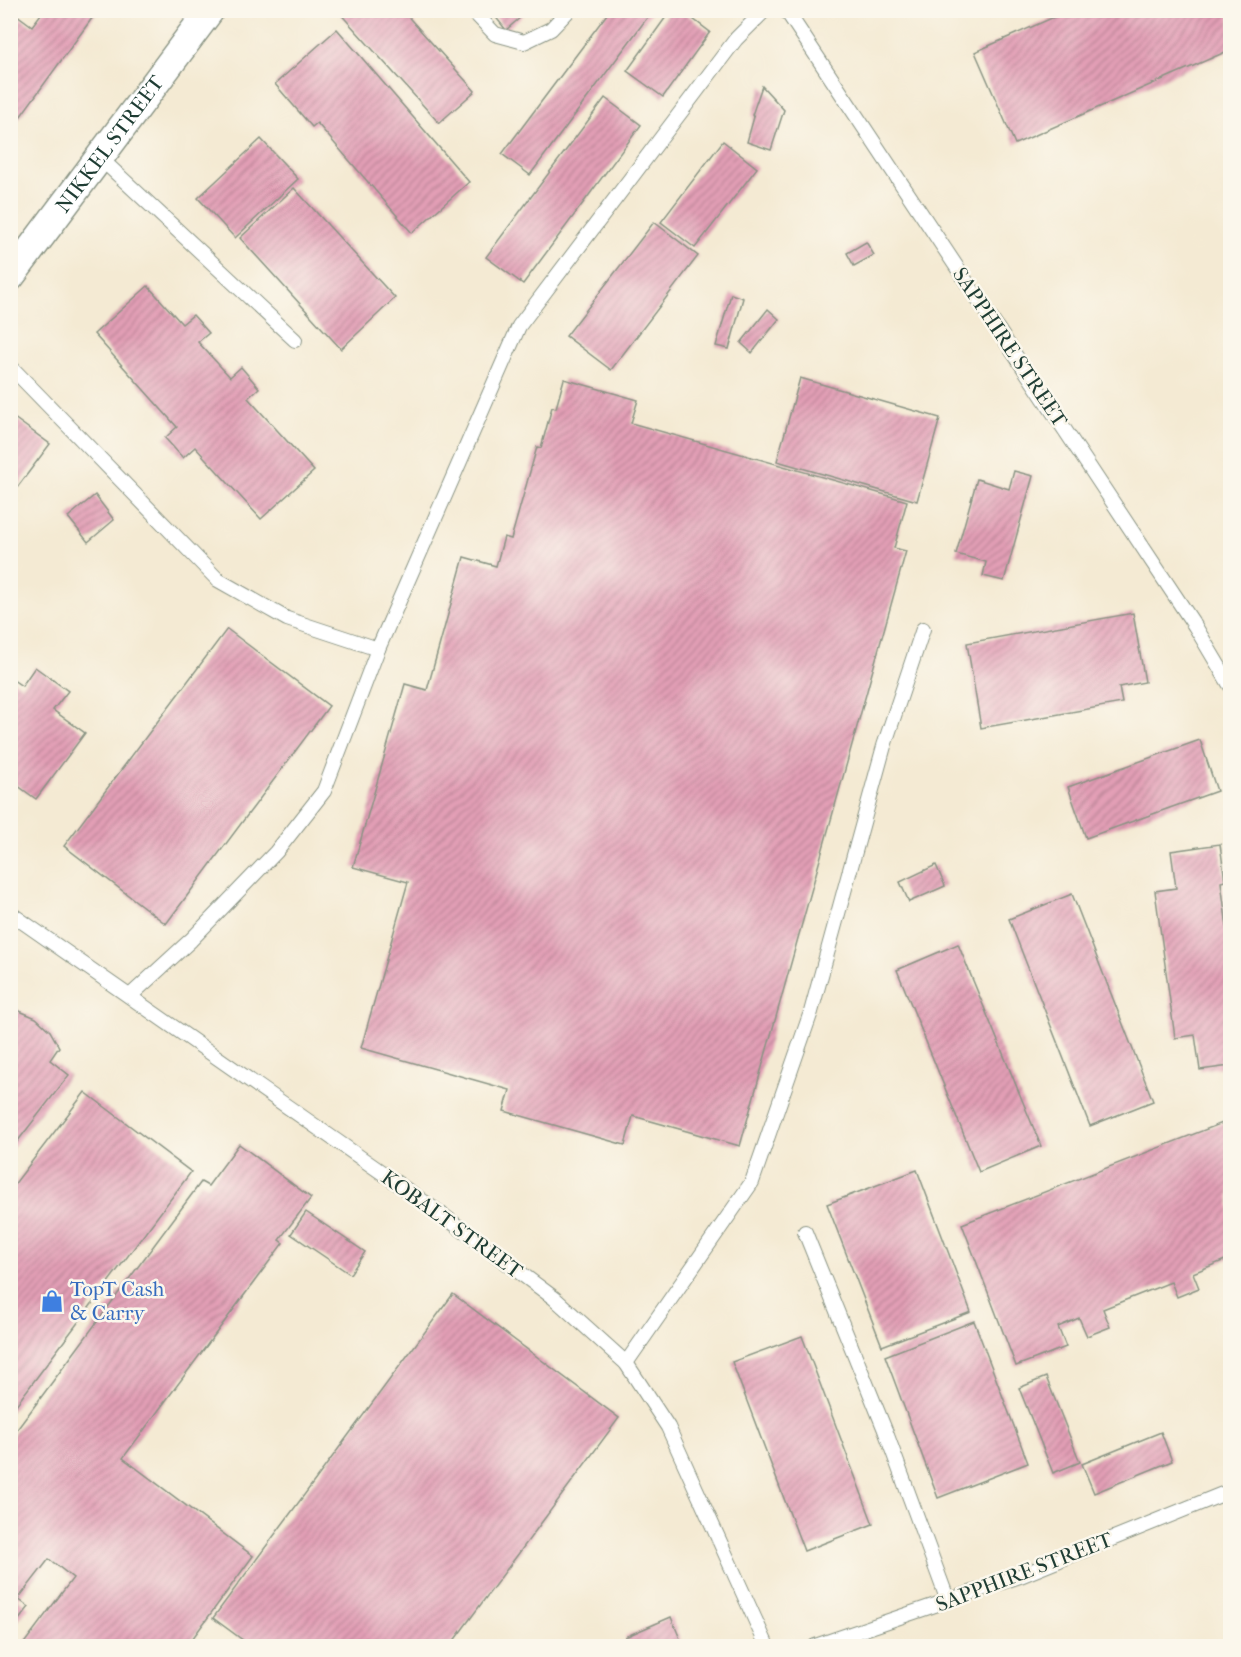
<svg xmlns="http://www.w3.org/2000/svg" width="1241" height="1657" font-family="'IM FELL French Canon',serif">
  <defs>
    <pattern id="building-hatch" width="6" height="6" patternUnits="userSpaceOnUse" patternTransform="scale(1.5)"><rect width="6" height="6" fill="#e39fb6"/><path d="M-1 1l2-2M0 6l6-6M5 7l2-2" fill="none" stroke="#b78395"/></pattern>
  </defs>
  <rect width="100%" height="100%" fill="#fbf7ec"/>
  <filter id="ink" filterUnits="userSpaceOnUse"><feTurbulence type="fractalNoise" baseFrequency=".0167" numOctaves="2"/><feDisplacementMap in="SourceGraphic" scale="12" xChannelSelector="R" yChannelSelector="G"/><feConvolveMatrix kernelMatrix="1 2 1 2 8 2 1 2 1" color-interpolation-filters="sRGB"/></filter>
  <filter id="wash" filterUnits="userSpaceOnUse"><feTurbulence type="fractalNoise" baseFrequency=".008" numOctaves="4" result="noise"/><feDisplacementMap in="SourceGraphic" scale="24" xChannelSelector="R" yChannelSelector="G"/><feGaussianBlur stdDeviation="1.35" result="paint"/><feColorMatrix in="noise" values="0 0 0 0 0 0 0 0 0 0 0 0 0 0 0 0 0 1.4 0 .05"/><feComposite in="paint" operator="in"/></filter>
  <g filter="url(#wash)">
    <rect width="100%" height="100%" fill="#f4ead3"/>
    <g id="blocks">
      <g fill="url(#building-hatch)">
        <polygon points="44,10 98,10 15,124 10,120 10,16 13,12 32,26"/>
        <polygon points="337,10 402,10 475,91 439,123"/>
        <polygon points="490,10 529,10 506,30"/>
        <polygon points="610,10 653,10 530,175 502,154"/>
        <polygon points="671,10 681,10 710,32 663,97 627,71"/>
        <polygon points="1070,10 1230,10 1230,50 1015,144 975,52"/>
        <polygon points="337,29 469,182 412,233 317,123 312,127 275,84"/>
        <polygon points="762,86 784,110 771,150 747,142 754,117 752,115"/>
        <polygon points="605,98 641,125 523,284 486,257"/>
        <polygon points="261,139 298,179 235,238 198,198"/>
        <polygon points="723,141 757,168 695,248 661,222"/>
        <polygon points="294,188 395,298 341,349 240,238"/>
        <polygon points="654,222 698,256 611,370 566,336"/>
        <polygon points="866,242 874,255 854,266 847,253"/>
        <polygon points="148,286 182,324 193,315 209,333 198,342 230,377 241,367 259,388 248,398 314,471 261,519 195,447 183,458 165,438 177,427 94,334"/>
        <polygon points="731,294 743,298 729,349 716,346"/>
        <polygon points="768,309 779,319 752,353 741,343"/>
        <polygon points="800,378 940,418 917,501 777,461"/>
        <polygon points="564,379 638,400 631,423 907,501 894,548 906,551 740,1146 633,1116 625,1145 504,1111 510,1090 361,1048 408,882 353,867 405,684 427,690 464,557 496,566 504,537 511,539 537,447 541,448 552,407 556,408"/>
        <polygon points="10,415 50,444 10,497"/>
        <polygon points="1014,471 1033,476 1004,581 983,576 986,562 956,554 977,479 1009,489"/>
        <polygon points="95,495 114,520 88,542 68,517"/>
        <polygon points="1133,613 1145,682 1119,687 1122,703 981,728 967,643"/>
        <polygon points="227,629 329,706 166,924 64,846"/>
        <polygon points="35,667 68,691 53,710 85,733 36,799 10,780 10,678 22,686"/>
        <polygon points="1200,740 1217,791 1086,838 1068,787"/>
        <polygon points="1220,844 1225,881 1221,882 1230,950 1230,1066 1200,1070 1195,1035 1175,1038 1155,891 1176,888 1171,851"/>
        <polygon points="936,865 945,886 909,902 900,882"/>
        <polygon points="1072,894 1153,1101 1090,1126 1009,919"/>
        <polygon points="958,944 1041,1146 979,1172 897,970"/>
        <polygon points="10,1007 36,1018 50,1031 59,1047 50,1060 69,1075 10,1151"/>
        <polygon points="85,1092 191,1172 10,1413 10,1190"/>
        <polygon points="1230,1120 1230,1258 1193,1273 1199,1288 1177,1297 1171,1282 1103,1309 1110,1327 1087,1336 1079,1318 1058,1327 1066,1347 1016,1366 962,1224"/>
        <polygon points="239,1144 311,1198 279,1240 283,1243 123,1458 253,1556 187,1646 22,1646 73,1578 49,1559 18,1599 29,1607 10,1631 10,1439 201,1182 208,1186"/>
        <polygon points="917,1170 971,1312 882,1346 827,1204"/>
        <polygon points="306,1212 365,1252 350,1274 291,1234"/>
        <polygon points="453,1294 619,1418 450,1646 251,1646 213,1618"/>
        <polygon points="974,1321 1028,1463 938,1498 885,1356"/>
        <polygon points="802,1336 873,1524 804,1551 732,1362"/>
        <polygon points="1046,1377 1080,1462 1053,1473 1019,1388"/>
        <polygon points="1161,1432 1172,1461 1094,1493 1082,1464"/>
        <polygon points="671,1617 683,1646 629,1646 625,1637"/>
      </g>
    </g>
  </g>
  <g filter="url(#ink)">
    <use href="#blocks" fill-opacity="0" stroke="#8a9484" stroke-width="1.5"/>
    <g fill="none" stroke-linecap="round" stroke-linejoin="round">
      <g stroke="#8a9484" stroke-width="16">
        <g id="lane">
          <polyline points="472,10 495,34 524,42 551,29 569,10"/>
          <polyline points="786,10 1195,626 1230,685"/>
          <polyline points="99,157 295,340"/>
          <polyline points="10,366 218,580 287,619 378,649"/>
          <polyline points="10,913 437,1211 554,1298 626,1363 668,1427 767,1646"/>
          <polyline points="130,996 191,940 276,852 324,791 378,649 519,326 736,39 765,10"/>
          <polyline points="805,1232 885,1430 948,1601"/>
          <polyline points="626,1363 752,1182 811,1012 884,746 923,629"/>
          <polyline points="815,1646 1020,1576 1230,1491"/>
        </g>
      </g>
      <g stroke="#8a9484" stroke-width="31">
        <g id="street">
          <path id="s1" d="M 10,277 L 210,10"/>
        </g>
      </g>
      <use href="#lane" stroke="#fff" stroke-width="14"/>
      <use href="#street" stroke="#fff" stroke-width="28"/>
    </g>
  </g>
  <defs>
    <g id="shop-bare" transform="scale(1.8)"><path d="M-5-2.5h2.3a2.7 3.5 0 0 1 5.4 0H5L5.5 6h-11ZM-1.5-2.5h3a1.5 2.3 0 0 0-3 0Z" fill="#3f7fe0" stroke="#fbf7ec" stroke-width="2.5" paint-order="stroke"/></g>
  </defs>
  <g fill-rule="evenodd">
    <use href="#shop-bare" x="52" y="1301"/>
  </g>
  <g text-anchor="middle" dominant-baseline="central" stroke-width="5" stroke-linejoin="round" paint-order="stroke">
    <g font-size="21" fill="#1f3d34" stroke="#fbf7ec">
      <text stroke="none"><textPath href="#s1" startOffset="166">NIKKEL STREET</textPath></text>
      <text transform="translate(1010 347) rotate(56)">SAPPHIRE STREET</text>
      <text transform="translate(452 1224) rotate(36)">KOBALT STREET</text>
      <text transform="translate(1024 1572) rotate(-21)">SAPPHIRE STREET</text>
    </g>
    <g font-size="21" fill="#366cbe" stroke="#fbf7ec" text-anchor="start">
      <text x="70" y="1289">TopT Cash<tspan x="70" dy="24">&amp; Carry</tspan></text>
    </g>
  </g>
  <rect width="1241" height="1657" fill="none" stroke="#fbf7ec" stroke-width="36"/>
</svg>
